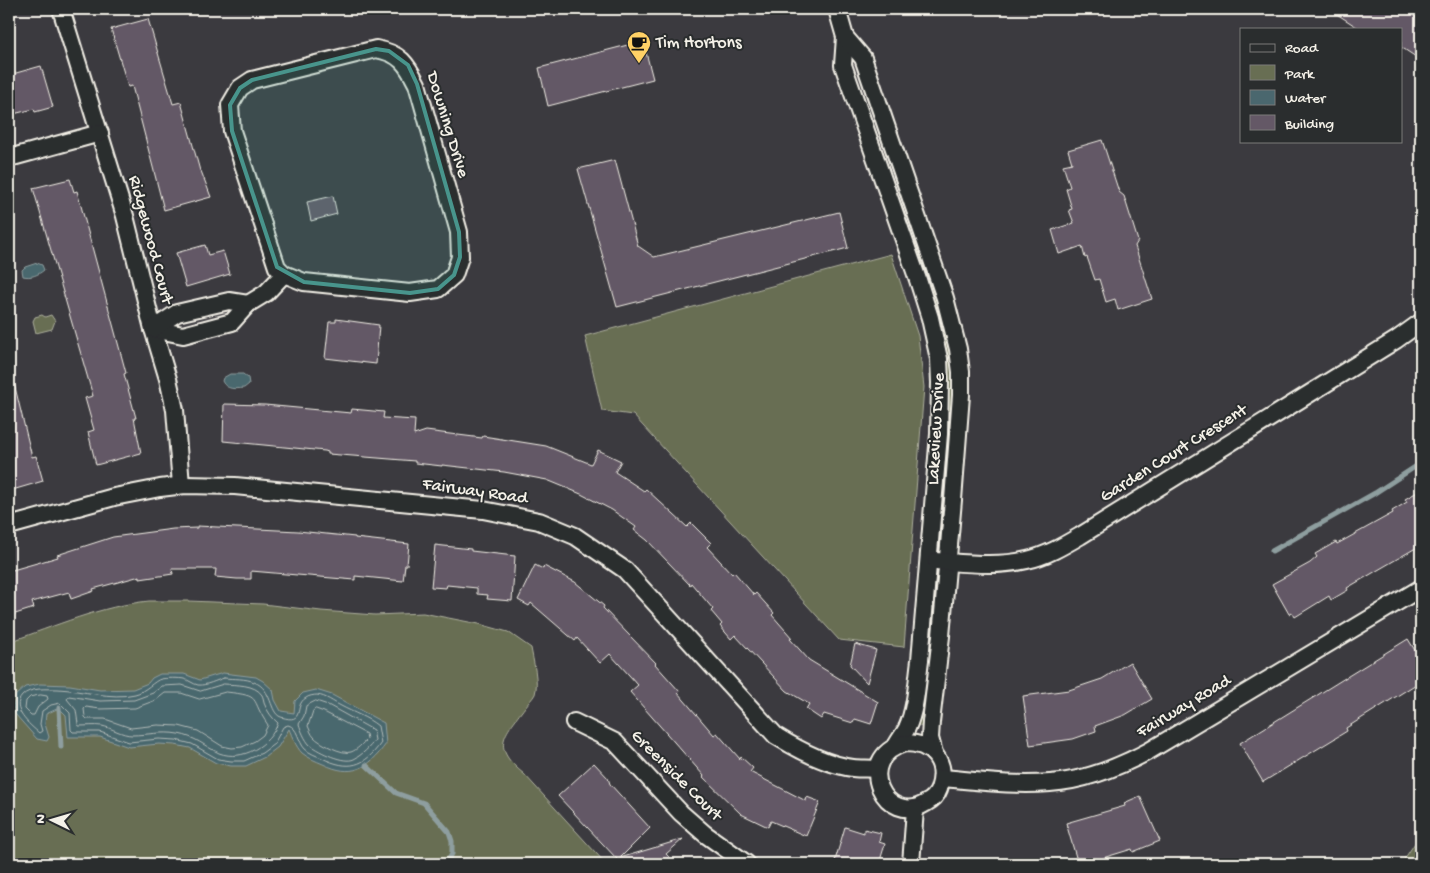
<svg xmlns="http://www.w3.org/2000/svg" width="1430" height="873" font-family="'Gochi Hand',sans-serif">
  <rect width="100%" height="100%" fill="#3b3a3f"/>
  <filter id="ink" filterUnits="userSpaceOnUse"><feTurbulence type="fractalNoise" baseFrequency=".02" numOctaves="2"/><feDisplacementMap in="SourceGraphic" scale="10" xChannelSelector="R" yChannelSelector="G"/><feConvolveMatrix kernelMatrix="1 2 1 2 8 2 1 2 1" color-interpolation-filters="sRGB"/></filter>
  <g filter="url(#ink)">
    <g fill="#686e53" stroke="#aeb09e">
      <polygon points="917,238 941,305 950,351 952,371 954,388 945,525 942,528 938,526 947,403 915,247 915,241"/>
      <polygon points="891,254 918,336 924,387 904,647 839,640 633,415 602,411 585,336"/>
      <polygon points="42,315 45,317 51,315 55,321 52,329 36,333 33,321 35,317"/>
      <polygon points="937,589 939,589 924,727 915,725 932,599"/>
      <path d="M 149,601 L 188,601 L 263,604 L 321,611 L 375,615 L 423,613 L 479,624 L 508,632 L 531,648 C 533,660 539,682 535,694 C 533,698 528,703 525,707 C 504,735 490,747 524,774 L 606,864 L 9,864 L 9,642 C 55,626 101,606 149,601 Z"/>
      <polygon points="1421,834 1421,864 1401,864"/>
    </g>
    <g fill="#4a676e" stroke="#8e9e9f">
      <path d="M 37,263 L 42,265 L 44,270 C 38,275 31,278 23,276 L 22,270 L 25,267 Z"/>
      <path d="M 230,374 L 243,374 L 248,378 L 249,384 L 244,388 C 235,389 226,390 222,381 L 223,378 Z"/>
      <path d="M 223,673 L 256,677 L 263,681 L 273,690 L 275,700 L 281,711 L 294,713 L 295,701 L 303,693 L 316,690 L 332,695 L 384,723 L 386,744 C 368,769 352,778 323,764 C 316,761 308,758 302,753 C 296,747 292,736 289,729 L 278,747 L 265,757 L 246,766 L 231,766 L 216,763 L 190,748 L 175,745 L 159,744 L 129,747 L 100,737 L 68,737 L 66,715 L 59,708 L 46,714 L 45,724 L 49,737 L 47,741 L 37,739 L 15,714 L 13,706 L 16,695 L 25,687 L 40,684 L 70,685 L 100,690 L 133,689 L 148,683 L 152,678 L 160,674 L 184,674 L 200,680 Z"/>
    </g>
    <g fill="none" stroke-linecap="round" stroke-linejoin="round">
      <g stroke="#b0bab7" stroke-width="1">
        <path d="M 224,678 C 233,679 246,678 254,682 C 273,689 269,713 281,717 C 306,725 293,705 306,698 C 308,696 314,695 317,695 C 326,696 333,702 341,706 C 354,713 367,717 378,726 L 381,743 C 364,767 349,771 322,758 C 317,756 309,753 305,749 C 298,742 298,727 288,725 L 283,727 L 274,744 L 262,753 L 244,761 L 231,761 L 218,759 L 192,744 L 176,740 L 159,739 L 129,742 L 100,732 L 73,732 L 71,730 L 70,713 L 60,703 L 51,705 L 42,711 L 40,724 L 42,731 L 39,733 C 30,725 10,709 22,696 C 30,687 47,689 58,689 C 82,690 111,700 135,694 C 145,692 155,680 161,679 C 165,678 180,678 184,679 C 189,680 193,684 198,685 C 206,686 217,680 224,678 Z"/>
        <path d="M 224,684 C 236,685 255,684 262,695 C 263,697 264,701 264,703 C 267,711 272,718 278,723 C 270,745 243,762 219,753 C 204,746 196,737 178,734 C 162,731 147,735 132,735 C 122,735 112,728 102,726 C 95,725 87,726 79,726 L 78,724 L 76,710 L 67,699 L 69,696 L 100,701 L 134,700 L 153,693 L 162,686 L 182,685 L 200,691 Z"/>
        <path d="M 226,692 C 264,696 249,698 268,725 L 263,735 L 255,741 L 242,747 L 232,748 L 222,746 L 198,731 L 179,726 L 158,725 L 131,728 L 105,719 L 87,719 L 85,717 L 84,709 L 86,707 L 100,709 L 135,708 L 156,700 L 165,693 L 181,693 L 199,699 Z"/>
        <polygon points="41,695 47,696 48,699 38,707 34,715 31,715 25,709 26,701 30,697"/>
        <path d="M 316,701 L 328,705 L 373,730 L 375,740 C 370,747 362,755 354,759 C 344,764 319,752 310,745 C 305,740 301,730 299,724 L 304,716 L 306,706 Z"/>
        <path d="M 316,709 L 324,712 L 366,734 L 367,739 C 363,743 357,750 351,752 C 343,755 319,743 314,737 C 311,734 310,730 308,726 L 313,711 Z"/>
      </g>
      <g stroke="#8e9e9f" stroke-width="5">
        <polyline points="1272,551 1375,493 1421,463"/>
        <polyline points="59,708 61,747"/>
        <polyline points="366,765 396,793 424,803 449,832 452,841 452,854 446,864"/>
      </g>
    </g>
    <g fill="#645866" stroke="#f4f1e8">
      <polygon points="1329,9 1417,9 1413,15 1421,21 1421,49 1416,57 1401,47 1401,29 1360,29"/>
      <polygon points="148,19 173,104 181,102 200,171 201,171 211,197 164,210 132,86 128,87 111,29"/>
      <polygon points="643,41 653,79 548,106 539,68"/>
      <polygon points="41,66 53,107 35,112 34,109 9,115 9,75"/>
      <polygon points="1102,140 1119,192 1124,196 1138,241 1135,246 1152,299 1118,310 1115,299 1106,302 1099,279 1095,280 1087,257 1085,258 1082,246 1059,254 1052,230 1074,223 1069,210 1072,209 1066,189 1070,187 1063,165 1072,163 1068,150"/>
      <polygon points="615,160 638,246 654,257 839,212 848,248 617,307 578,169"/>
      <polygon points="70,179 74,192 77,191 126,373 124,374 136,418 134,418 141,453 96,465 88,432 94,430 85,398 93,396 33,188"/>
      <polygon points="333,196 337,214 311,221 307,202"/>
      <polygon points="205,245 208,255 223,251 230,274 186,287 176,253"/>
      <polygon points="336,319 379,325 376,364 325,358 329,322 336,322"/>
      <polygon points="13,379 32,457 36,456 43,481 9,491 9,380"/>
      <polygon points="224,404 265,405 351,413 352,409 384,412 383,418 415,420 414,435 426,431 482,438 483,436 546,446 591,464 598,450 621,461 615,472 644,491 646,489 687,527 691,523 711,543 707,547 732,574 734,572 754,595 756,593 774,613 772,615 792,638 790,639 809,660 878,702 871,724 855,719 853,723 824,714 821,719 806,709 809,704 787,691 735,635 731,639 720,626 722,624 711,611 713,609 691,583 690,585 647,540 634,530 636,527 612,510 581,494 547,480 504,472 442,465 442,466 415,463 415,461 328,454 328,452 325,451 223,441"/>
      <polygon points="1421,490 1421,545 1347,588 1348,590 1331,600 1329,596 1295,617 1292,612 1289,614 1272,584 1310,563 1317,557 1315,554 1336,542 1337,544 1393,513 1392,511 1407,502 1405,499"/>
      <polygon points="197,526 298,531 355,537 355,538 409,544 407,565 405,565 403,581 355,576 355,580 251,571 251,579 237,579 215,577 216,569 172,569 173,574 140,579 140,576 93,589 94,591 71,599 69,592 32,602 34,608 12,615 9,605 9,571 58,557 57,555 113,537 173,529 197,528"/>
      <polygon points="435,545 471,549 471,551 515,556 512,601 487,599 488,595 477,594 477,588 447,585 446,588 431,587"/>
      <polygon points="535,565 543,569 544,566 575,582 604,606 603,608 656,663 655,664 680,692 678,693 714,735 717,733 740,759 741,757 753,768 750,772 806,801 807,797 820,802 806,836 771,821 768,827 741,814 703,777 704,776 630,692 638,685 610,654 600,663 577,638 575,641 531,603 529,606 518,600"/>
      <polygon points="1408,639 1421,660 1421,681 1346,728 1347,731 1263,782 1240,743"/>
      <polygon points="855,644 876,650 867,683 850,665"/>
      <polygon points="1130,662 1152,699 1125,715 1095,726 1096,731 1073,739 1030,745 1023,696 1069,690 1102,679"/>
      <polygon points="594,763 608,778 610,784 650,828 620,858 683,839 666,854 676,864 611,864 610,861 617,859 558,796"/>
      <polygon points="1140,796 1160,841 1133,852 1132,849 1106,857 1089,864 1078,864 1066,823 1125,806 1124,803"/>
      <polygon points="845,827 864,833 864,829 881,833 879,842 885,844 879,864 834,864"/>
    </g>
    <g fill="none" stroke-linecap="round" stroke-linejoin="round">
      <g stroke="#f4f1e8" stroke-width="20">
        <g id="minor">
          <polyline points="61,9 125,216 153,329 168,379 175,410 181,485"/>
          <path d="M 837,9 L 845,37 L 843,65 L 918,280 L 930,318 L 939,359 L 940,383 L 939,434 L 920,660 C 917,682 916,708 907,728 C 904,734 899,740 896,746"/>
          <polyline points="845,37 863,58 945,298 958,349 961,372 961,395 953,500 941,636 931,722 930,738 934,753"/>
          <path d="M 376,49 C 400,53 407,64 417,84 L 459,232 L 460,257 L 454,275 L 438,289 L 410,293 L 304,282 L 284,274 L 277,267 L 232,131 L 230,105 L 240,88 L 252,80 Z"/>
          <polyline points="9,158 100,133"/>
          <polyline points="153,329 183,335 232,322 248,304 266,293 284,274"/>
          <polyline points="153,329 177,313 229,301 248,304"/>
          <path d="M 9,526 L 114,497 L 160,488 L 185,485 L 235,486 L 483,510 L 539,521 L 575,536 L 625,570 L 776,736 C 797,749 828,765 853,768 C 861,769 870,768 877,769"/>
          <path d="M 936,561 C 965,563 998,567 1027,560 C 1046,556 1063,546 1080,536 L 1396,340 L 1421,322"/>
          <polyline points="574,722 615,742 681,813 705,834 747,864"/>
          <path d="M 905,743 C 933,743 948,763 939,789 C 937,795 932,800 926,803 C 886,828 851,759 905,743 Z"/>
          <path d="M 942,778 C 978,781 1014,786 1050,783 C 1084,781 1119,767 1149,751 L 1421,588"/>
          <polyline points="911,864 915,809"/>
        </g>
      </g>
      <use href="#minor" stroke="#2a2d2e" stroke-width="16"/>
    </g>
  </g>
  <path fill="#48958c" fill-opacity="0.2" stroke="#48958c" stroke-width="4" stroke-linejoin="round" d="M 376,49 L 389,51 L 408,65 L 417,84 L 459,232 L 460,257 L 454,275 L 438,289 L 410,293 L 304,282 L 277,267 L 232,131 L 230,105 L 240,88 L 252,80 Z"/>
  <defs>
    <g id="cafe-pin" transform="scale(1.25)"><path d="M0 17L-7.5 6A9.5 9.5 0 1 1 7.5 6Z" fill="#ffd166" stroke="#2a2d2e"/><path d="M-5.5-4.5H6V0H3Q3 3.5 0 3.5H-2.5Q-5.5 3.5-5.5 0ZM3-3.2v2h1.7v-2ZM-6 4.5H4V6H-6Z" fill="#111"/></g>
  </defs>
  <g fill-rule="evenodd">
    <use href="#cafe-pin" x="639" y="43"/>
  </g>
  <g text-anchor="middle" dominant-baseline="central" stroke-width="4" stroke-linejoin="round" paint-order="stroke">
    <g font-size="18" fill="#f4f1e8" stroke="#2a2d2e" text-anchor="start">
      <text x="656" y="43">Tim Hortons</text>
    </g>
    <g font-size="18" fill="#f4f1e8" stroke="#2a2d2e">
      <text transform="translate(447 125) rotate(73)">Downing Drive</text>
      <text transform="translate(150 240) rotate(75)">Ridgewood Court</text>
      <text transform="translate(937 429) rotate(-87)">Lakeview Drive</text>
      <text transform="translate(1174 454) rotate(-32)">Garden Court Crescent</text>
      <text transform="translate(475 492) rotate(8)">Fairway Road</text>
      <text transform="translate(1184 707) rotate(-31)">Fairway Road</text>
      <text transform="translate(676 776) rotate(45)">Greenside Court</text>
    </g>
  </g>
  <rect width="1430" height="873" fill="none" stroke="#2a2d2e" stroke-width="30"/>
  <rect x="15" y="15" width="1400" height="843" fill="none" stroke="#f4f1e8" stroke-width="2" filter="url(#ink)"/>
  <rect x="1240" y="28" width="162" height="115" fill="#2a2d2e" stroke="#7b7b78"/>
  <rect x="1250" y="44" width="25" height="8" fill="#2a2d2e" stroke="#7b7b78"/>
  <text x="1285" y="52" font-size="15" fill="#f4f1e8">Road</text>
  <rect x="1250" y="65" width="25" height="15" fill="#686e53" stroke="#7b7b78"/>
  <text x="1285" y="78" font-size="15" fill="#f4f1e8">Park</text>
  <rect x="1250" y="90" width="25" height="15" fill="#4a676e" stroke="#7b7b78"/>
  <text x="1285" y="102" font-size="15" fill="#f4f1e8">Water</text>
  <rect x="1250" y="115" width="25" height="15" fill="#645866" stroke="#7b7b78"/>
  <text x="1285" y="128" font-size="15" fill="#f4f1e8">Building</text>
  <g transform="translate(52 820) rotate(275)" stroke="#2a2d2e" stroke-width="4" paint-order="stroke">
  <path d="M0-4L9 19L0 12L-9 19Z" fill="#f4f1e8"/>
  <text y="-8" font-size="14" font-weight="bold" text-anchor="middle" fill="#f4f1e8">N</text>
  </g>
</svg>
